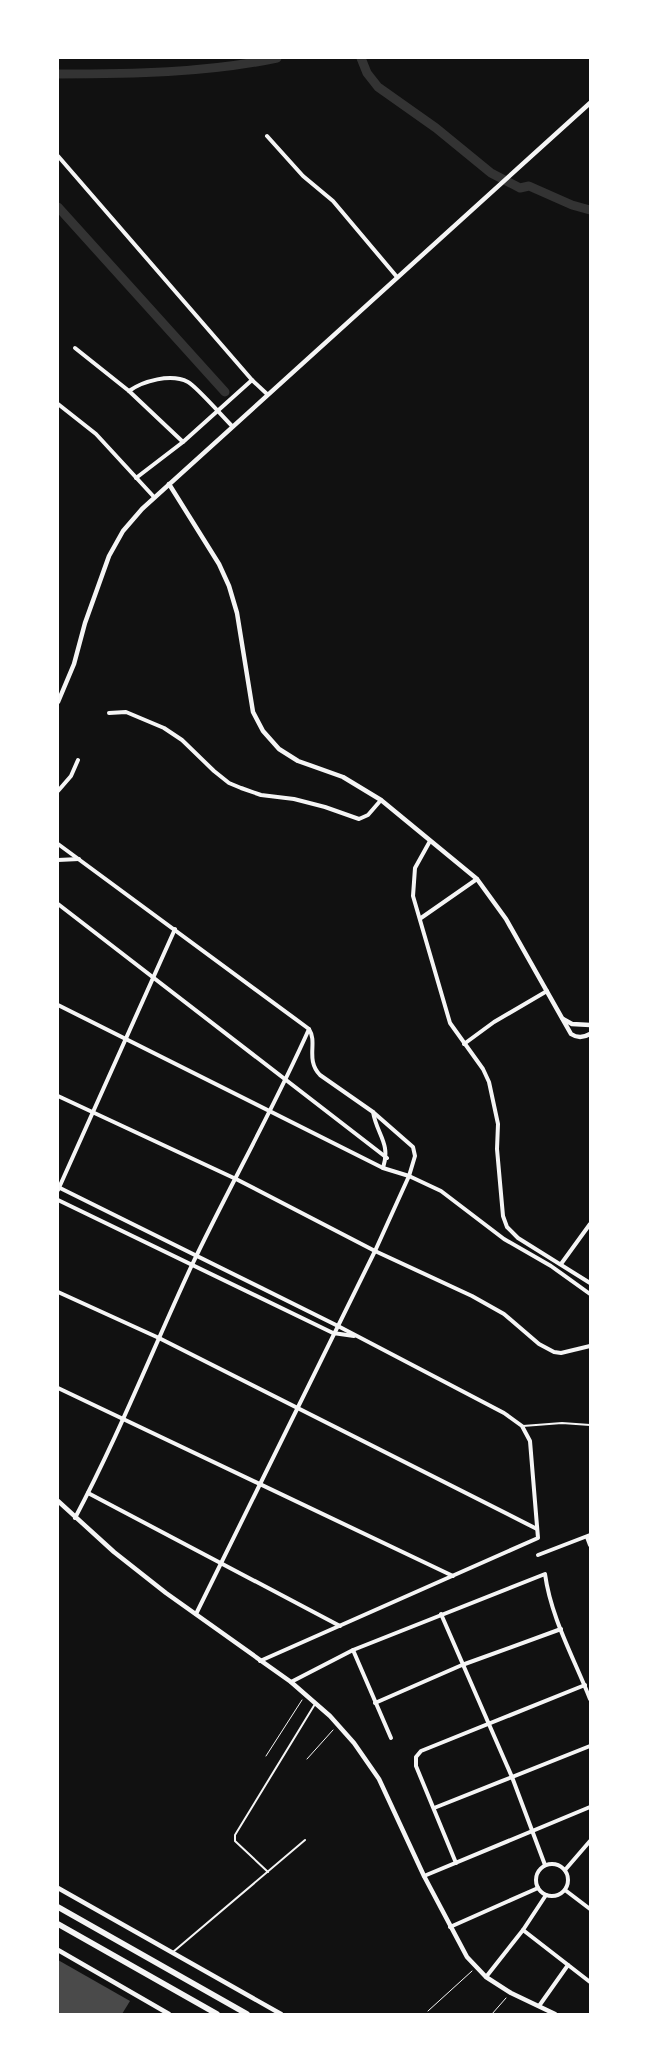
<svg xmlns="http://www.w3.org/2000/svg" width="648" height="2072" font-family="'IBM Plex Sans',sans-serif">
  <rect width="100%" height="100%" fill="#111"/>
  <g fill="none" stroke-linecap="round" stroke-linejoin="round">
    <g stroke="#333" stroke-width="9">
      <polyline points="361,58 367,73 378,87 436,128 491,173 520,188 529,186 572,205 590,210"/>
      <path d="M 58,74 C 130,74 206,73 277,58"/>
      <polyline points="58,207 225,392"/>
    </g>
  </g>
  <polygon fill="#4a4a4a" points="58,1960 130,2001 122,2014 58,2014"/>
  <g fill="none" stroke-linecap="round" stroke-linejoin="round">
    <g stroke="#f5f5f5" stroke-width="1">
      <polyline points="266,1756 302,1700"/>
      <polyline points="307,1759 333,1730"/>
      <polyline points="428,2011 472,1971"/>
      <polyline points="492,2014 506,1998"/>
    </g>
    <g stroke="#f5f5f5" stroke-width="2">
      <polyline points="523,1426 562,1423 590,1425"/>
      <polyline points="268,1872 235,1841 235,1835 315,1704"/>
      <polyline points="173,1952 305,1840"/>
    </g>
    <g stroke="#f5f5f5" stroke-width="4">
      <polyline points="267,136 303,176 333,201 397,277"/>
      <polyline points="58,156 252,380 267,394"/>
      <polyline points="75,348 129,391 183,442"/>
      <path d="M 129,391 C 143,381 171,373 188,382 C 197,387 222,416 232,426"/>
      <polyline points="58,404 96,434 154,497"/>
      <polyline points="136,478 183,442 252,380"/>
      <polyline points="109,713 126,712 164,728 182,740 214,771 229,783 241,788 261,795 294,799 325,807 359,819 368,815 381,800"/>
      <polyline points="58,791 71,776 78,760"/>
      <polyline points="430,841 415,868 413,896 450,1023 483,1069 489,1082 498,1124 497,1149 503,1216 507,1227 518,1238 590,1283"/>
      <path d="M 58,844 L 309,1029 C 318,1043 305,1059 320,1075 L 373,1112 C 377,1135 391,1143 383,1168"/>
      <polyline points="58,860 79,859"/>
      <polyline points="58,904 387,1158"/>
      <polyline points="421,918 477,879"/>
      <polyline points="58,1005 383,1168 409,1176 441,1191 504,1239 551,1266 590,1294"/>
      <polyline points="464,1044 494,1022 547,991"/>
      <polyline points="58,1096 236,1179 375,1251 472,1296 504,1314 539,1344 554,1352 561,1353 590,1346"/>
      <polyline points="58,1187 336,1325 504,1413 522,1426 530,1441 538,1538 260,1661"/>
      <polyline points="58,1190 175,929"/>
      <polyline points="58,1200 333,1333 354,1336"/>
      <polyline points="561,1264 590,1224"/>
      <polyline points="58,1292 159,1338 537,1529"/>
      <polyline points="58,1388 453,1576"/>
      <polyline points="88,1493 340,1626"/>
      <path d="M 75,1518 C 118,1437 152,1351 191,1267 C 229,1187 273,1110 309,1029"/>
      <polyline points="587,1537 590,1545"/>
      <polyline points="538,1555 590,1535"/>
      <polyline points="196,1614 375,1251 409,1176 415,1156 413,1147 373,1112"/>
      <polyline points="441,1614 512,1777 545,1865"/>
      <polyline points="353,1650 391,1738"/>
      <path d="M 291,1682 L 353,1650 L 545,1574 C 551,1618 574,1658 590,1699"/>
      <polyline points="375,1703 462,1665 561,1629"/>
      <polyline points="434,1808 590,1746"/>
      <polyline points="456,1863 416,1766 416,1757 421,1751 585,1685"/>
      <circle cx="552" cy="1880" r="16"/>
      <polyline points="565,1870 590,1841"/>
      <polyline points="424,1876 590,1807"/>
      <polyline points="565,1890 590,1909"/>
      <polyline points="450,1927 538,1888"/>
      <polyline points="523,1930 590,1982"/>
      <polyline points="486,1977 523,1930 546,1895"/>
      <polyline points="539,2006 568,1965"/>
    </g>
    <g stroke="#f5f5f5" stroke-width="4.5">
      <path d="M 169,484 L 219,564 L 229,586 L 237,613 L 253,712 L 263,731 L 279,749 L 298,761 L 343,777 L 381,800 L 477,879 L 506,919 L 571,1034 C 577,1038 583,1038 590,1034"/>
      <polyline points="58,702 74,664 85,623 109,556 123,531 142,509 590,103"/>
      <polyline points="563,1019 572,1024 590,1025"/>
      <polyline points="58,1501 114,1552 166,1593 291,1682 330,1716 354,1743 379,1779 424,1876 467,1957 486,1977 511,1993 555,2014"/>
      <polyline points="58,1888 281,2014"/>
      <polyline points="58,1950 169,2014"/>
    </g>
    <g stroke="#f5f5f5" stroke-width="5.5">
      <polyline points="58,1907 247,2014"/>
      <polyline points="58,1924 217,2014"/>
    </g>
  </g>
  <rect width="648" height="2072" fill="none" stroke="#ffffff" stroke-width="118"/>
</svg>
